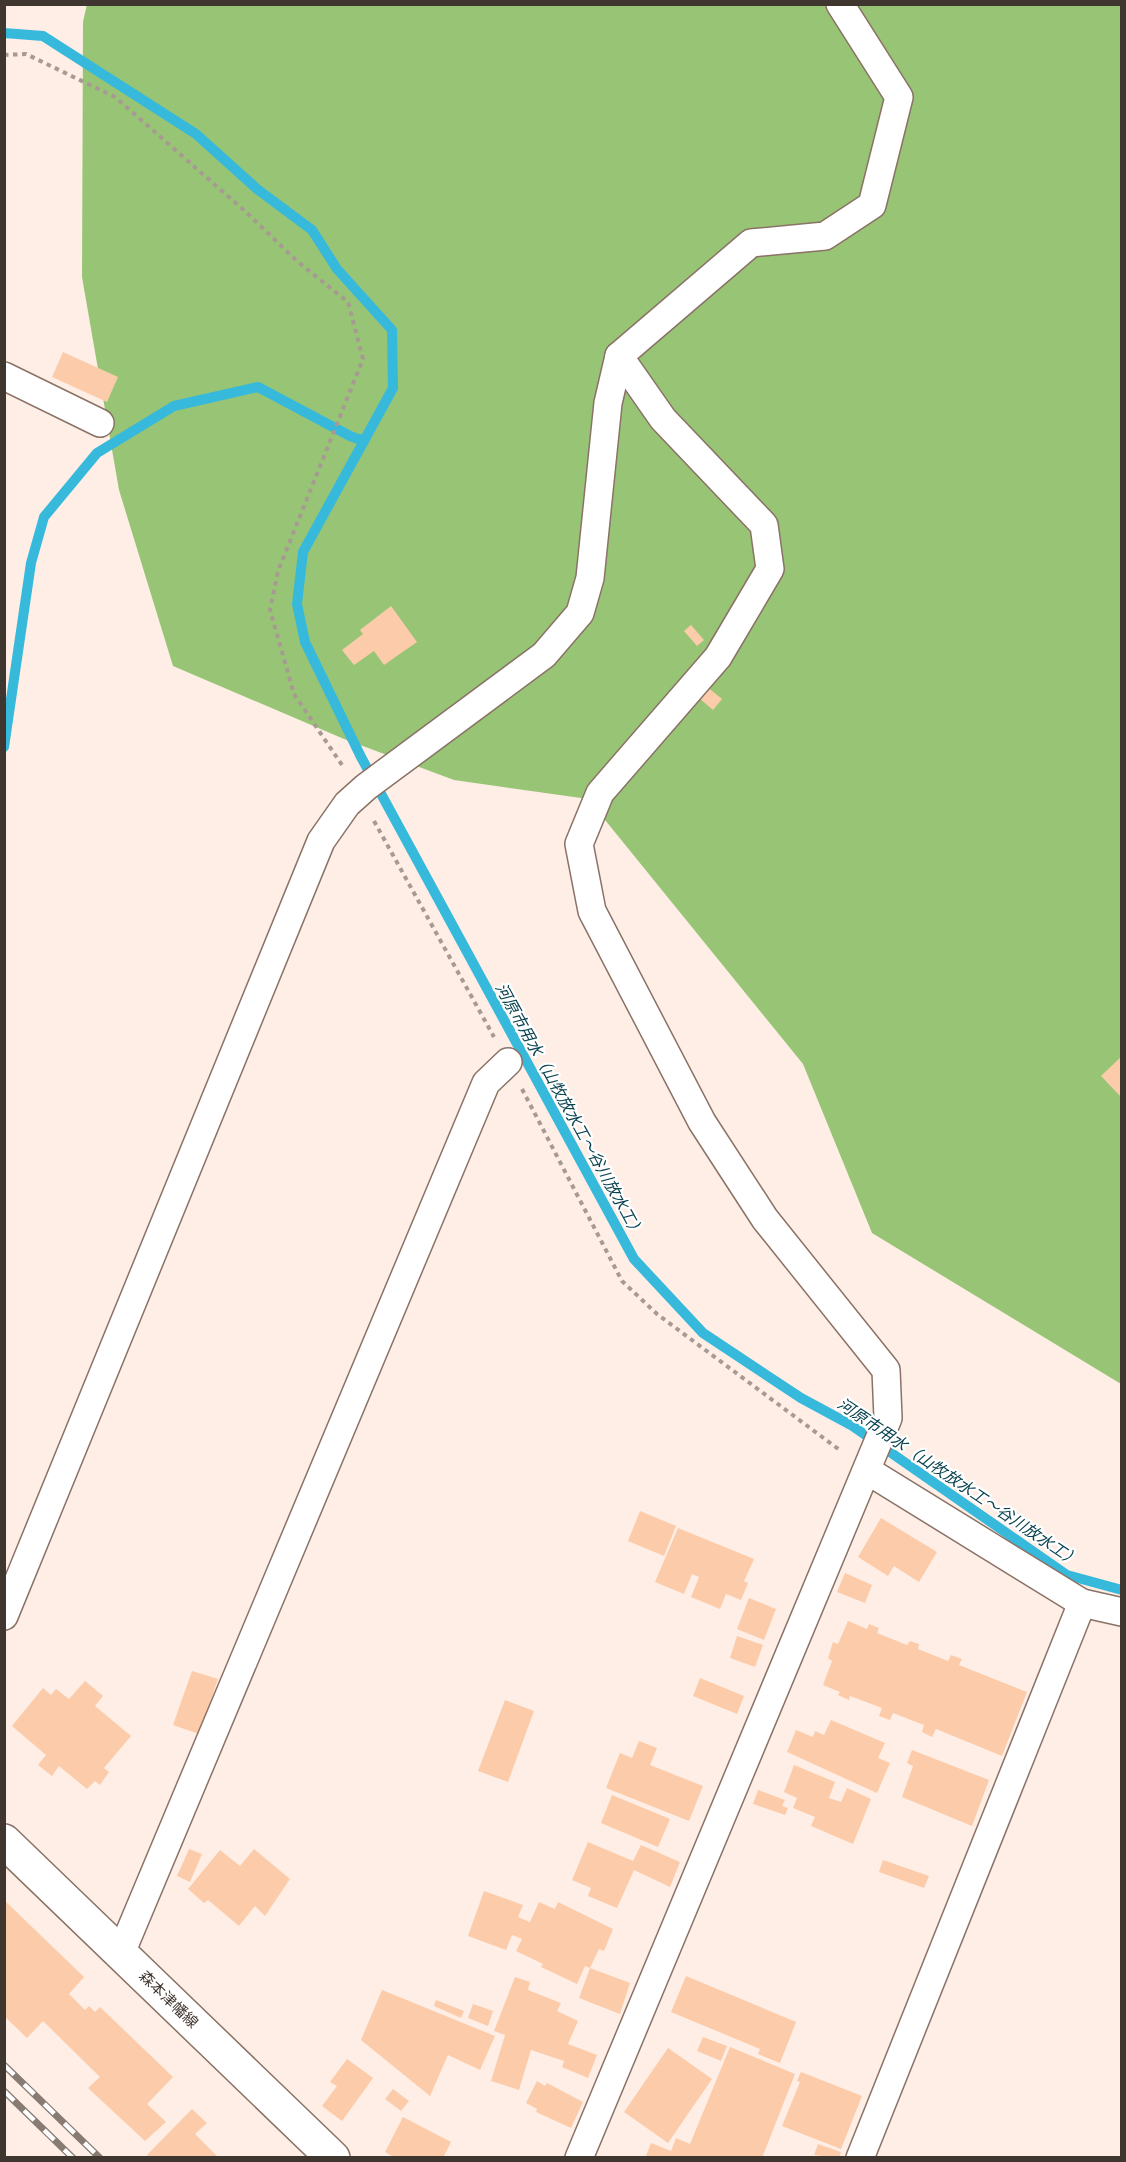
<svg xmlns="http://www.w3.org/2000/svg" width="1126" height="2162" font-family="Mulish,'Noto Sans JP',sans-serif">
  <rect width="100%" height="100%" fill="#feeee5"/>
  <polygon fill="#98c575" points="87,4 1121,5 1121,1384 872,1233 803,1064 588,799 454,780 344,739 173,666 119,490 82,277 83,22"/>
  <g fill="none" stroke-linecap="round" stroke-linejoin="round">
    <g stroke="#37b9db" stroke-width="10">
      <polyline points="4,33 43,36 196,134 257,189 312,230 337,269 392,330 393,388 303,552 297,604 305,642 361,757 634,1259 703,1333 801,1398 851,1425 1067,1575 1122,1590"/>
      <polyline points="4,747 31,563 44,517 97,453 174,406 258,387 350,436 364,441"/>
    </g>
  </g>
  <g fill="#fcccaa">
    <polygon points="63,352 118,377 107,402 52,377"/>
    <polygon points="391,606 417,642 384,665 374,651 354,665 342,650 363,634 360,630"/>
    <polygon points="691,625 704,640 697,646 684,631"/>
    <polygon points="706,686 722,699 713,710 698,697"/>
    <polygon points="1122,1056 1122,1098 1101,1076"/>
    <polygon points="640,1511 676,1526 664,1556 628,1541"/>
    <polygon points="881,1518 937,1552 919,1582 894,1566 888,1576 858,1557"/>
    <polygon points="678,1528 754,1559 744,1581 748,1583 741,1600 726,1594 720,1609 691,1597 699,1577 692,1574 684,1594 655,1582"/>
    <polygon points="845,1573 872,1585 865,1603 837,1592"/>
    <polygon points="749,1598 776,1609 764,1640 737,1629"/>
    <polygon points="848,1621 867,1629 869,1624 879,1628 877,1633 907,1645 910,1641 919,1644 918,1649 948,1661 951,1655 962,1659 959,1665 1027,1692 1002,1756 936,1729 932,1737 922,1732 924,1725 893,1713 890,1720 879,1716 882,1708 850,1696 849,1700 838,1695 840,1692 823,1685 832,1661 828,1658 833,1642 838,1644"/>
    <polygon points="737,1636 763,1645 755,1667 730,1658"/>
    <polygon points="192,1671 218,1679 199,1734 173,1725"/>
    <polygon points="700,1678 744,1696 737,1714 693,1696"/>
    <polygon points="85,1681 103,1696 95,1706 131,1736 104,1768 109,1772 100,1785 95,1781 87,1789 59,1766 52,1776 38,1765 46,1755 12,1726 43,1688 51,1695 56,1689 69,1699"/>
    <polygon points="505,1700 534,1711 508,1782 478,1771"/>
    <polygon points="831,1720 885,1743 878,1758 890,1763 877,1793 787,1752 796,1730 813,1737 815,1731 824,1735"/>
    <polygon points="639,1741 657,1748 650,1765 703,1786 689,1821 606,1788 620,1753 632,1758"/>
    <polygon points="912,1750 989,1780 972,1826 902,1797 913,1766 907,1763"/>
    <polygon points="794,1765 835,1782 829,1798 841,1802 847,1788 871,1799 853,1844 811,1826 815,1817 793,1808 797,1798 784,1792"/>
    <polygon points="758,1790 785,1800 782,1806 788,1808 785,1815 753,1804"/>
    <polygon points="612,1795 670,1819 658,1847 601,1823"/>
    <polygon points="588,1842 633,1861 641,1845 680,1862 670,1887 634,1870 617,1908 588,1896 591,1888 572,1880"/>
    <polygon points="189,1849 202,1854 190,1882 177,1876"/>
    <polygon points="254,1849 290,1879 265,1916 255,1906 239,1926 208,1900 204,1903 188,1889 220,1850 240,1866"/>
    <polygon points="883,1860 929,1876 924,1888 879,1872"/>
    <polygon points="484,1891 523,1905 518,1917 530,1922 539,1902 555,1909 558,1902 613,1929 604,1951 599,1949 590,1968 585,1966 577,1984 541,1967 543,1964 516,1951 522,1939 512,1935 506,1950 468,1936"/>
    <polygon points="4,1900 84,1977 69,1994 85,2010 89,2006 95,2012 100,2007 173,2077 147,2104 166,2122 145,2141 88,2088 100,2077 43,2021 27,2038 4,2016"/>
    <polygon points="590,1968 630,1983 620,2014 579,1998"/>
    <polygon points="686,1976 796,2022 780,2063 758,2054 760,2049 671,2012"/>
    <polygon points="515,1977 530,1982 528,1990 561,2003 557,2011 578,2021 568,2044 597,2055 588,2078 562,2067 564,2061 531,2050 519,2090 491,2081 505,2035 494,2031"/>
    <polygon points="382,1990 495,2036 480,2070 448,2055 430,2096 361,2040"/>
    <polygon points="436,2000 464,2011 461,2018 434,2006"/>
    <polygon points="473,2004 493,2011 488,2026 468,2018"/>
    <polygon points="703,2037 727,2046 721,2061 697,2051"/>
    <polygon points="730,2047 795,2074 762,2158 645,2158 651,2143 671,2151 676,2138 690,2144"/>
    <polygon points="668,2048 712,2079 668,2143 624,2112"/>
    <polygon points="347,2059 373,2078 342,2121 322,2106 337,2086 330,2082"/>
    <polygon points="801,2072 862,2096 841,2149 782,2126 800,2082 797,2081"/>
    <polygon points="537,2081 545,2086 547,2083 583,2102 571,2128 536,2112 537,2109 526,2103"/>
    <polygon points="393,2089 409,2101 401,2111 385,2099"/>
    <polygon points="192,2109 207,2123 195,2134 219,2158 150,2158 147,2155"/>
    <polygon points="403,2117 451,2142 443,2158 395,2158 385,2152"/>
    <polygon points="818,2144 841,2152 839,2158 814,2155"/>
  </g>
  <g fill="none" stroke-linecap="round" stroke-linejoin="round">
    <g stroke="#8a7266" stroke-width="30">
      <g id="street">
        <polyline points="4,376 100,423"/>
        <polyline points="868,1471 1082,1603 1122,1612"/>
        <polyline points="4,1616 321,841 347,804 366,787 544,655 580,613 590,578 608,403 619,356"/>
        <polyline points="121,1953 486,1083 508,1062"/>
        <polyline points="579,2158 888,1418 886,1370 765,1219 702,1122 592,911 579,844 600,793 718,657 770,569 764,525 663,419 619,356 751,243 825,236 872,205 899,97 840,4"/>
        <polyline points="860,2158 1082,1603"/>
      </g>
    </g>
    <g stroke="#8a7266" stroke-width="36">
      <polyline id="secondary" points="4,1841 333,2158"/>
    </g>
    <g stroke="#a79a92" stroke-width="4" stroke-dasharray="4.5 4.5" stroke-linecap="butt">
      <polyline points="4,55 26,54 115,97 246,212 298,262 348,302 363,359 278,571 270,610 294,694 344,768"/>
      <polyline points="374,821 494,1037"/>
      <polyline points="522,1089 622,1281 657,1314 841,1451"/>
    </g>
    <use href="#street" stroke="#fff" stroke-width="27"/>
    <use href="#secondary" stroke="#fff" stroke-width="33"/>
    <g stroke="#877b73" stroke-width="7">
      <g id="rail">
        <polyline points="4,2065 100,2158"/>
        <polyline points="4,2091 73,2158"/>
      </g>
    </g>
    <use href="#rail" stroke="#fff" stroke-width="4.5" stroke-dasharray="14" stroke-linecap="butt"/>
  </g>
  <g text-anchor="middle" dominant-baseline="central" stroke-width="4.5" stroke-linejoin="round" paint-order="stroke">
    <g font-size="15" fill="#403630" stroke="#fff">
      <text transform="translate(169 1999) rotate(44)">森本津幡線</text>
    </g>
    <g font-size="16" font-style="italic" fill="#0b4351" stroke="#fff">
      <text transform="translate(570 1110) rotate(61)">河原市用水（山牧放水工～谷川放水工）</text>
      <text transform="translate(959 1482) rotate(34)">河原市用水（山牧放水工～谷川放水工）</text>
    </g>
  </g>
  <rect width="1126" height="2162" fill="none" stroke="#403630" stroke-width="12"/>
</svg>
